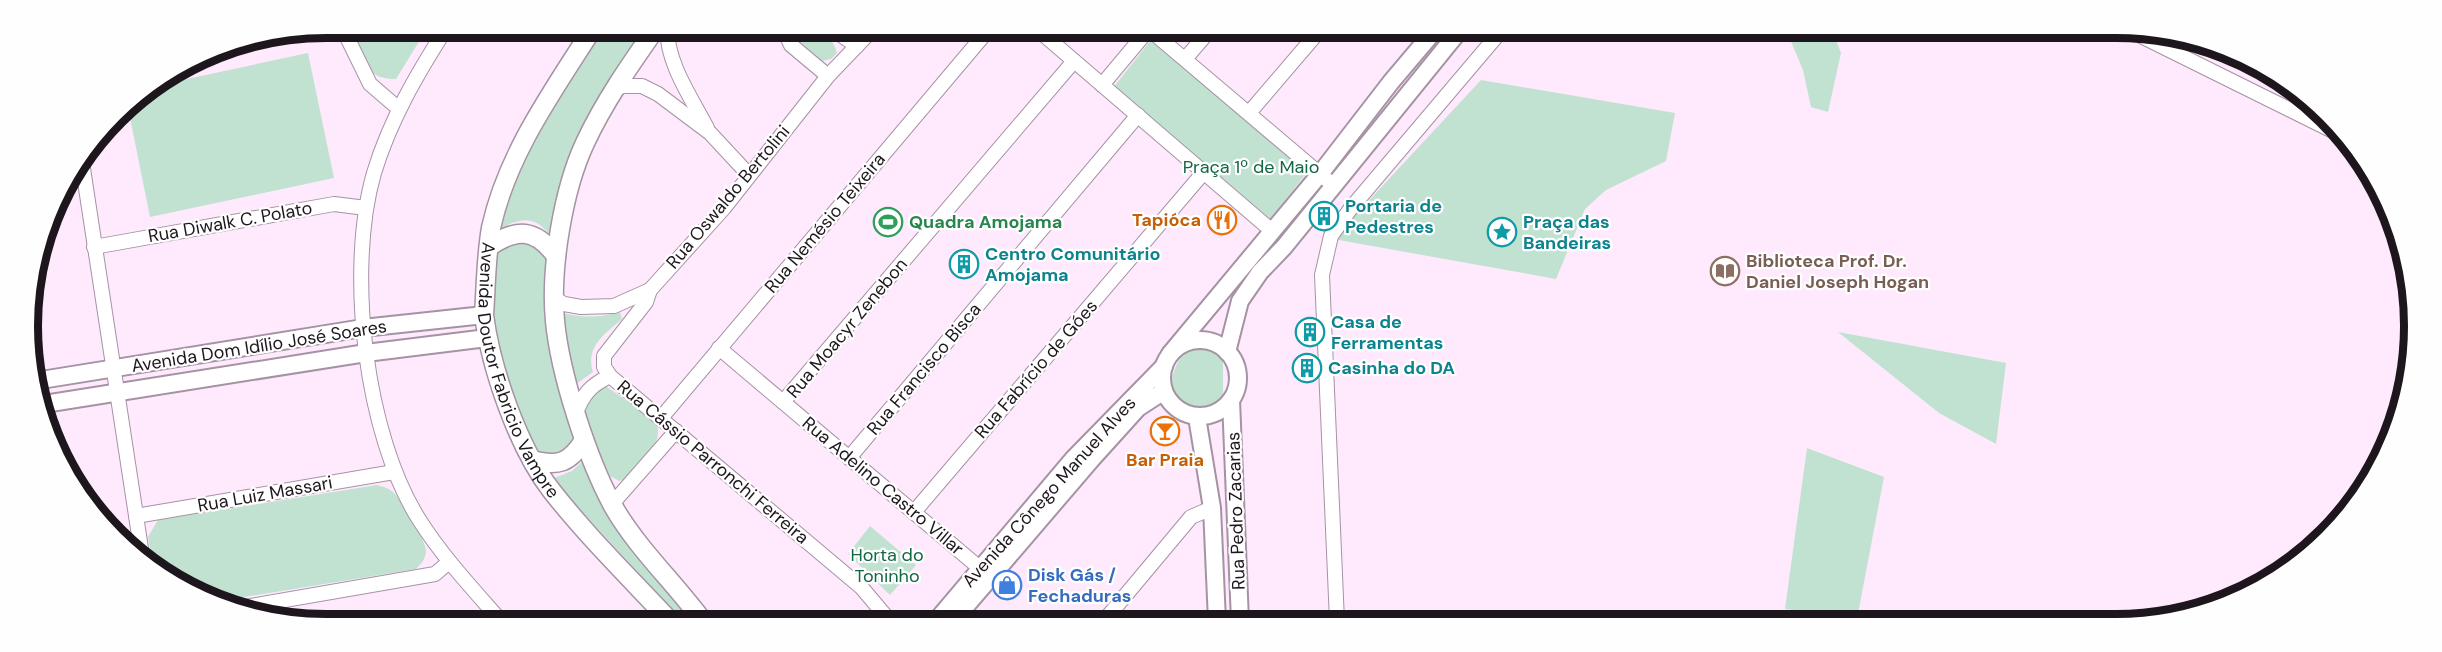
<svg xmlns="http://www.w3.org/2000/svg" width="2442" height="652" font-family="'DM Sans',sans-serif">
  <rect width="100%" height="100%" fill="#feeafc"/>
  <g fill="#c1e2d0">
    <path d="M 346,27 L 428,27 L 396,79 C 363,80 359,53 346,27 Z"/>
    <path d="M 603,28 L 648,28 L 552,237 C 533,214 522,218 496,230 L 510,183 L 529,147 Z"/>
    <path d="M 790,28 C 811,28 830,28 837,53 L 831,59 L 822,61 L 798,40 Z"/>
    <polygon points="1787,32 1833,32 1841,53 1828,112 1811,107 1803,70"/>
    <polygon points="1151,40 1307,172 1267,224 1112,89"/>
    <polygon points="308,53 334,178 150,217 127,103 129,101 154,86"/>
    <polygon points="1481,80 1675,113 1666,161 1606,190 1585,209 1556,279 1333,239"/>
    <polygon points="522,242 532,244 542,251 547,262 545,316 549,351 561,399 573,433 571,445 564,453 553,456 539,451 530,437 511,397 495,337 492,314 494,259 501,250 510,244"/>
    <path d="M 559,312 C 581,318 598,318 620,312 L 622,319 C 605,334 585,346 593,372 L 572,387 Z"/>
    <polygon points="1838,332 2006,363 1996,444 1939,413"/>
    <path d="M 1204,345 L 1215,348 L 1223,360 L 1223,393 L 1215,405 L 1203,410 L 1192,411 L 1180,403 L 1170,386 C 1175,364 1180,350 1204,345 Z"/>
    <path d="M 600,387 L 607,387 L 656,421 C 665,444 642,462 628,479 L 619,481 L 610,476 L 584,422 L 583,400 Z"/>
    <polygon points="1807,448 1884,477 1857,619 1785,609"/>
    <polygon points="584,460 695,620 682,620 552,479 572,471"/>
    <path d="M 377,485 C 384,487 389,488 394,493 C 402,501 427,542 426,552 C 425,560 421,564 416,569 L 220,601 L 176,585 L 153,564 L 148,537 L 158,520 Z"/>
    <polygon points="870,526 916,565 890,595 848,554"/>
  </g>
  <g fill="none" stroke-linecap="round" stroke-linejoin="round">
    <g stroke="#a593a4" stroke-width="16">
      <g id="minor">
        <polyline points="342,27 370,84 399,109"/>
        <path d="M 447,27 C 417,74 390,120 374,173 C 346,270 365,436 420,521 C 443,557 472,588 500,620"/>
        <path d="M 667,28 C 667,64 691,97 707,128"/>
        <polyline points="783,28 791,45 828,76"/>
        <polyline points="832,29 857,46"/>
        <polyline points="1037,29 1272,231"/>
        <polyline points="1150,30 1327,180"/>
        <polyline points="2135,33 2337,133"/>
        <polyline points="1185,59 1210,30"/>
        <polyline points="1102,85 1148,30"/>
        <polyline points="613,89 623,86 642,86 658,94 710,133 749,175"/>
        <polyline points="1249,113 1320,30"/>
        <polyline points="82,162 142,555"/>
        <polyline points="94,247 334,204 366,208"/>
        <polyline points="650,290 646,302 604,356 604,367 610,376 862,588 889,620"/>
        <polyline points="554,298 564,304 581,307 614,306 650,290 724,208 828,76 873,29"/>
        <polyline points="719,348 988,575"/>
        <polyline points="783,402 1074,61"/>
        <path d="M 576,413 C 583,394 591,385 610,376"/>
        <polyline points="661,418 989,29"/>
        <polyline points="849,458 1138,115"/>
        <polyline points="612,504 676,431"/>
        <polyline points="914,512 1204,172"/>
        <polyline points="136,516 394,472"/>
        <polyline points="239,608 435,574 449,562"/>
        <polyline points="1104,621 1191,517 1212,508"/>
        <polyline points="1337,621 1322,275 1331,236 1351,208 1501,31"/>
      </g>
    </g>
    <g stroke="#a593a4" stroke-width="20">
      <g id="tertiary">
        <circle cx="1200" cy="378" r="38"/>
        <polyline points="1227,352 1240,301 1260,272 1284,247 1460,30"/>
        <polyline points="1170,354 1320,174 1391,82 1435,30"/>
        <polyline points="35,381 363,328 484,315"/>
        <polyline points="1231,400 1240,621"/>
        <polyline points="38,405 366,353 487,338"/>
        <polyline points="1197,417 1212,508 1217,621"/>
        <polyline points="937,620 1074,458 1164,366"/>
        <polyline points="954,620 1091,460 1138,408 1164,391"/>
      </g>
    </g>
    <g stroke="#a593a4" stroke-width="21">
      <g id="secondary">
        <path id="s1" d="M 593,28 C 553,91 507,154 491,228 C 486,256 486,286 484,315 C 491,369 518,447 551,490 C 587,536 629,577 669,620"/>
        <path d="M 656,28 C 630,65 604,102 585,143 C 563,190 550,269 555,321 C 560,374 587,458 613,506 C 637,548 673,581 702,620"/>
        <path d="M 489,247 C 516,228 535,228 556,256"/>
        <path d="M 532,460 C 558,467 570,463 584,440"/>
      </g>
    </g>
    <use href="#minor" stroke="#fff" stroke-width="14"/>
    <use href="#tertiary" stroke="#fff" stroke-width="16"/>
    <use href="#secondary" stroke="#fff" stroke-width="18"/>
  </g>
  <defs>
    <g id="building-ring" transform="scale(1.5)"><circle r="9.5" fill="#fefefe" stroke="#0f9aa8" stroke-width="1.5"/><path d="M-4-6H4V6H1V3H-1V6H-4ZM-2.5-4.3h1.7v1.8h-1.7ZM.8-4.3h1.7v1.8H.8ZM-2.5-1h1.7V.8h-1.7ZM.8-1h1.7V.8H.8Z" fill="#0f9aa8"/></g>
    <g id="restaurant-ring" transform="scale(1.5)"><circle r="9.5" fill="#fefefe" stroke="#e8710a" stroke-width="1.5"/><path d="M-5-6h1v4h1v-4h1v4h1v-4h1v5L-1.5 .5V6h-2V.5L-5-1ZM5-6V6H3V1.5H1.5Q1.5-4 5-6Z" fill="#e8710a"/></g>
    <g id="stadium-ring" transform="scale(1.5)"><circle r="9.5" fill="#fefefe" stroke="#2e9e5b" stroke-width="1.5"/><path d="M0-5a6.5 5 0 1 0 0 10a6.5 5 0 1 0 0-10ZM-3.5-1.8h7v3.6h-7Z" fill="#2e9e5b"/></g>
    <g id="sight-ring" transform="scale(1.5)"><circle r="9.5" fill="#fefefe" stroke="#0f9aa8" stroke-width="1.5"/><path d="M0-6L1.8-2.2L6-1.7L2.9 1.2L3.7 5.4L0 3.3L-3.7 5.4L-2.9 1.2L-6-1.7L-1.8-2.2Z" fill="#0f9aa8"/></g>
    <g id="library-ring" transform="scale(1.5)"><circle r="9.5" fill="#fefefe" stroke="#8d6e63" stroke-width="1.5"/><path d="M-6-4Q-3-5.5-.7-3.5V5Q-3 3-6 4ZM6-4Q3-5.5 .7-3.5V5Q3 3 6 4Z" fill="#8d6e63"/></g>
    <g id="bar-ring" transform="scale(1.5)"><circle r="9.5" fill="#fefefe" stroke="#e8710a" stroke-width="1.5"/><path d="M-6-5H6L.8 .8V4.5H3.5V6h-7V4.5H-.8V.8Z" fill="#e8710a"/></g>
    <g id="shop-ring" transform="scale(1.5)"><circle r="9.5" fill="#fefefe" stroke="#3f7fe0" stroke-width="1.5"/><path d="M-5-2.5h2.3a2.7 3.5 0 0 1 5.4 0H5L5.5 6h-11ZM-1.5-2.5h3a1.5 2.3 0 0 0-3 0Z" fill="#3f7fe0"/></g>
  </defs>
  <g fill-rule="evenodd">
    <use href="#building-ring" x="1324" y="216"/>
    <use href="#restaurant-ring" x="1222" y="220"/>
    <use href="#stadium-ring" x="888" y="222"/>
    <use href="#sight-ring" x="1502" y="232"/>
    <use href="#building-ring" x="964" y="264"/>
    <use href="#library-ring" x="1725" y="271"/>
    <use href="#building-ring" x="1310" y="332"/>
    <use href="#building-ring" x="1307" y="368"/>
    <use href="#bar-ring" x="1165" y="431"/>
    <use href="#shop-ring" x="1007" y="585"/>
  </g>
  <g text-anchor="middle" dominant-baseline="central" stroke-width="4.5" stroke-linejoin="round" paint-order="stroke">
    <g font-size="18" fill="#136745" stroke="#fefefe">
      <text x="1251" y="167">Praça 1º de Maio</text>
      <text x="887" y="555">Horta do<tspan x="887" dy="21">Toninho</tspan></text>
    </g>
    <g font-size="18" fill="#1d161c" stroke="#fefefe">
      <text transform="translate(728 197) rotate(-50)">Rua Oswaldo Bertolini</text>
      <text transform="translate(230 222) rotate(-10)">Rua Diwalk C. Polato</text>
      <text transform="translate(825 223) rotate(-50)">Rua Nemésio Teixeira</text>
      <text transform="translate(847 328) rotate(-50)">Rua Moacyr Zenebon</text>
      <text transform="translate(259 346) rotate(-9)">Avenida Dom Idílio José Soares</text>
      <text stroke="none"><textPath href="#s1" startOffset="375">Avenida Doutor Fabricio Vampre</textPath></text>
      <text transform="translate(924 369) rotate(-50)">Rua Francisco Bisca</text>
      <text transform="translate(1036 369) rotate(-49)">Rua Fabrício de Góes</text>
      <text transform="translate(713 462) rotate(40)">Rua Cássio Parronchi Ferreira</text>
      <text transform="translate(883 486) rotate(40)">Rua Adelino Castro Villar</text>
      <text transform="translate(1049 492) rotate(-48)">Avenida Cônego Manuel Alves</text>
      <text transform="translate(265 494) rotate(-10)">Rua Luiz Massari</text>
      <text transform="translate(1236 511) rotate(-92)">Rua Pedro Zacarias</text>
    </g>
    <g font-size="18" font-weight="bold" fill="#0d838f" stroke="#fefefe" text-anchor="start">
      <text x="1345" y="206">Portaria de<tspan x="1345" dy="21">Pedestres</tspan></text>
      <text x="1523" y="222">Praça das<tspan x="1523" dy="21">Bandeiras</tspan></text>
      <text x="985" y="254">Centro Comunitário<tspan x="985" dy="21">Amojama</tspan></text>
      <text x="1331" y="322">Casa de<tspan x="1331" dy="21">Ferramentas</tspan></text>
      <text x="1328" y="368">Casinha do DA</text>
    </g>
    <g font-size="18" font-weight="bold" fill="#c56008" stroke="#fefefe" text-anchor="end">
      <text x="1201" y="220">Tapióca</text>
      <text x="1165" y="460" text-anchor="middle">Bar Praia</text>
    </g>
    <g font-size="18" font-weight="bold" fill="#27864d" stroke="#fefefe" text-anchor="start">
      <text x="909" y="222">Quadra Amojama</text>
    </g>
    <g font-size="18" font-weight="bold" fill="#785e54" stroke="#fefefe" text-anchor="start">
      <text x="1746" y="261">Biblioteca Prof. Dr.<tspan x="1746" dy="21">Daniel Joseph Hogan</tspan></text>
    </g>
    <g font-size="18" font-weight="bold" fill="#366cbe" stroke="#fefefe" text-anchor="start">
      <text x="1028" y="575">Disk Gás /<tspan x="1028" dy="21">Fechaduras</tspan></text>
    </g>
  </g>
  <path d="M0 0H2442V652H0ZM326 38H2116A288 288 0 0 1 2404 326V326A288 288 0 0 1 2116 614H326A288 288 0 0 1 38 326V326A288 288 0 0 1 326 38Z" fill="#fefefe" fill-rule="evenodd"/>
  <path fill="none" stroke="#1d161c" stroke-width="8" d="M326 38H2116A288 288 0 0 1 2404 326V326A288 288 0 0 1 2116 614H326A288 288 0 0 1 38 326V326A288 288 0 0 1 326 38Z"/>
</svg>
